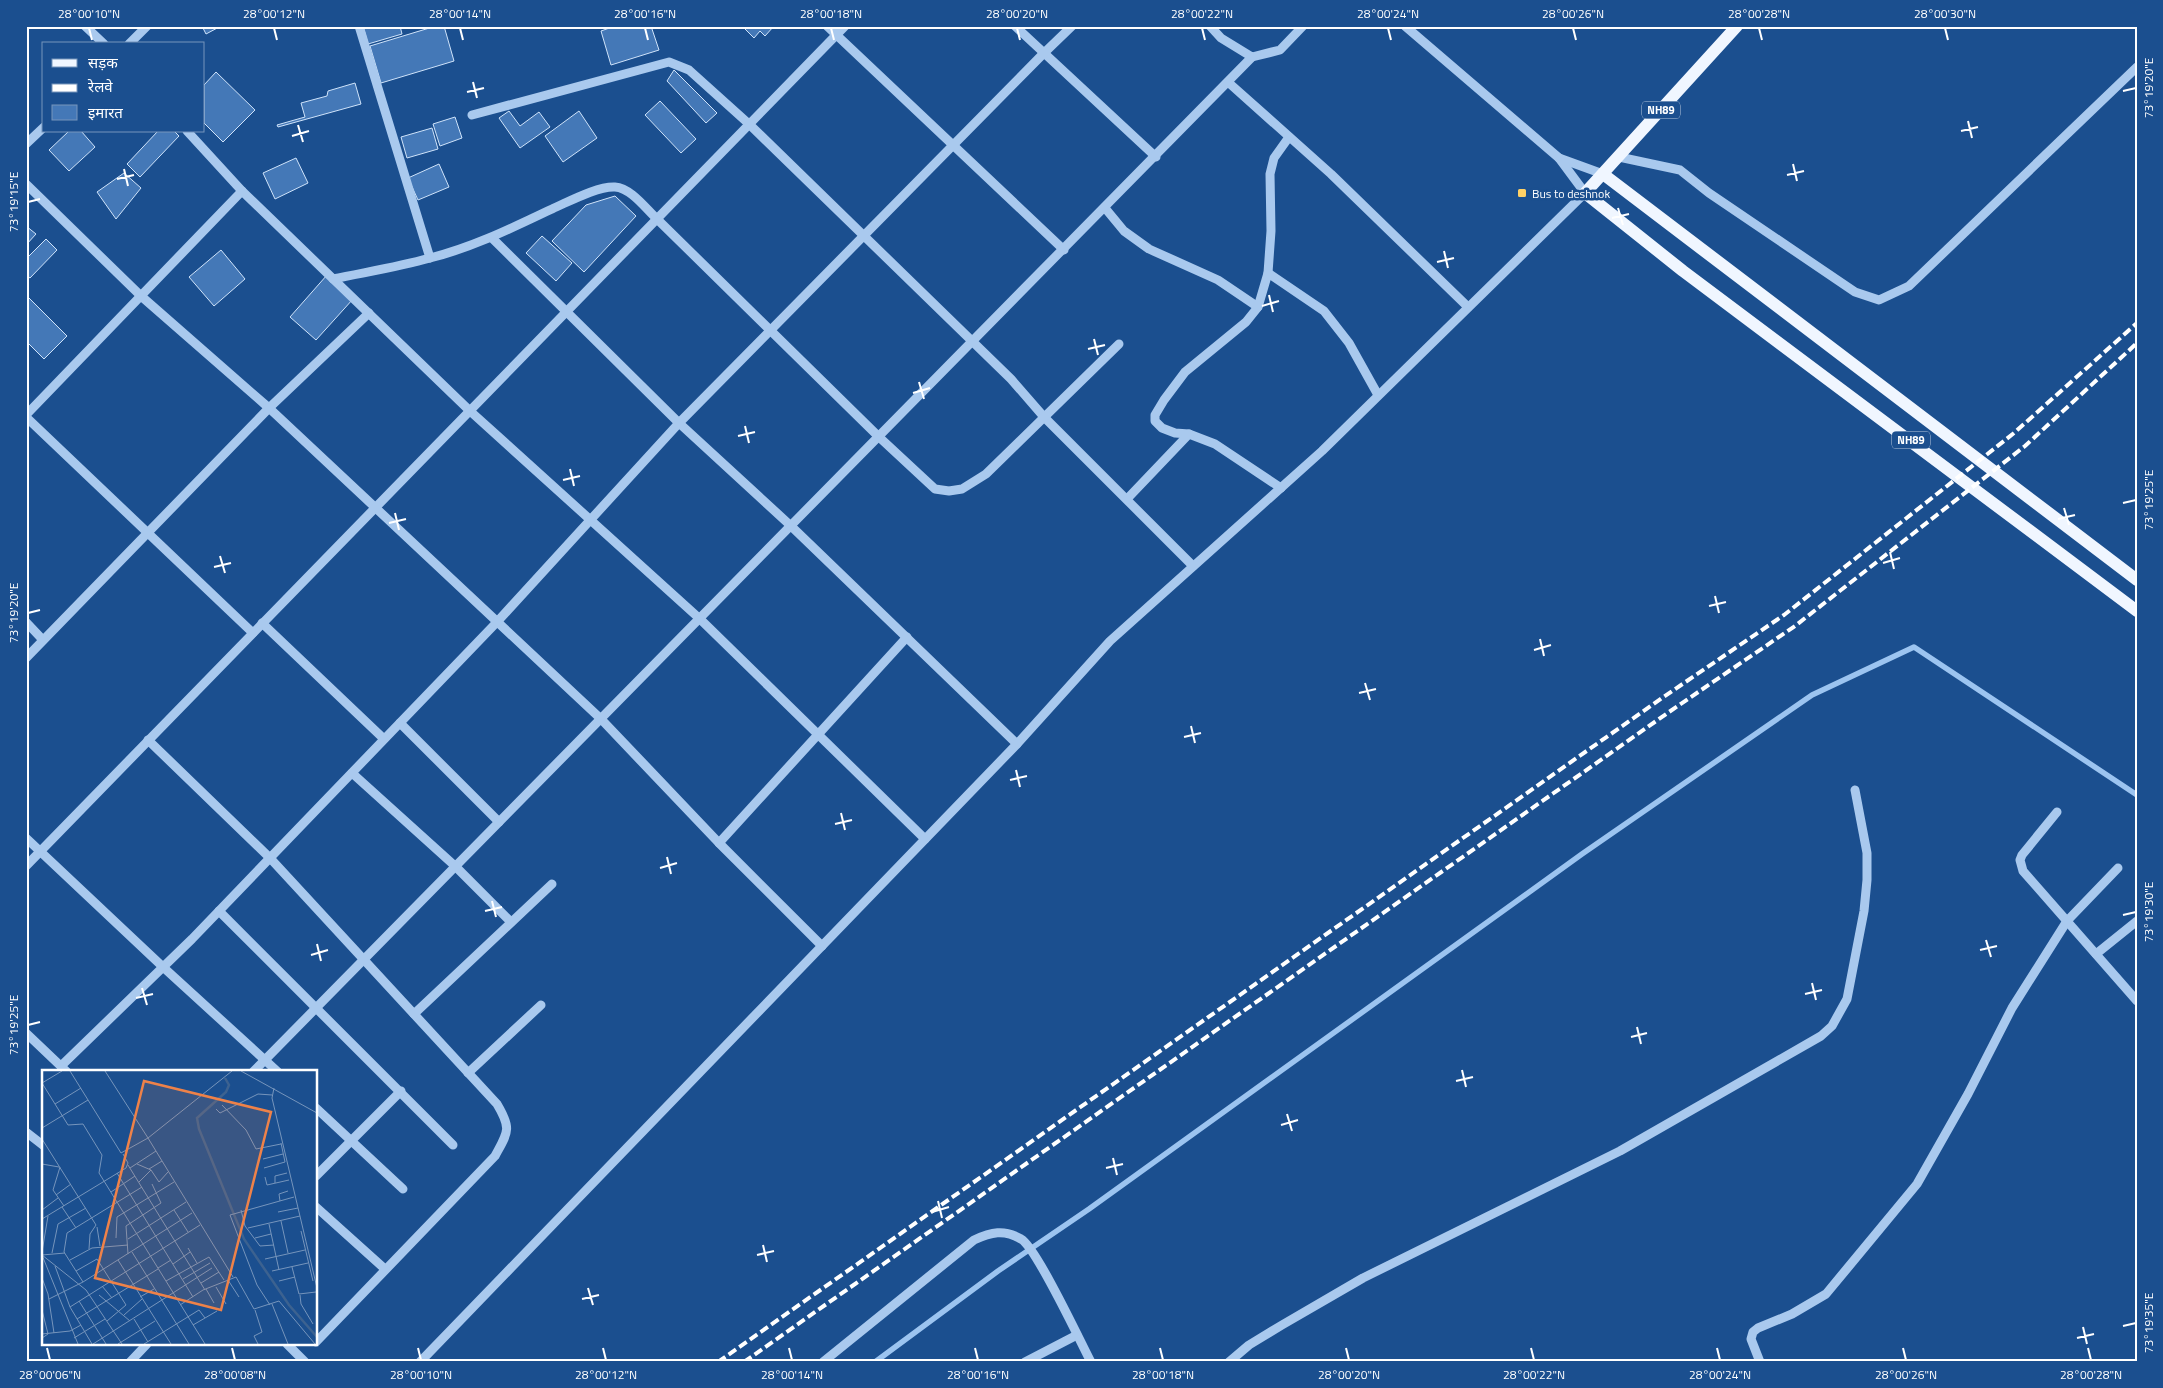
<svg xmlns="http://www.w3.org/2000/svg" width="2163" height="1388" font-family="'Titillium Web','Noto Sans Devanagari',sans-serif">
  <rect width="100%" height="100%" fill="#1b4f8f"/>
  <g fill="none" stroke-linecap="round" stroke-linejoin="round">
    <polyline stroke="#9cc4f0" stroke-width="5.5" points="875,1362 998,1271 1089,1209 1582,854 1812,695 1914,647 2137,795"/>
  </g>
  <g fill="#4478b7" stroke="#cfe3fa">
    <polygon points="202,26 221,26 206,34"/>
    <polygon points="363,26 400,26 402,34 368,44"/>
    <polygon points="436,26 444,26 454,61 381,83 370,46"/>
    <polygon points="615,26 651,26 659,50 611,65 601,31"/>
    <polygon points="742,26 774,26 765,36 760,31 754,38"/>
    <polygon points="674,70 717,113 706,123 667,81"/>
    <polygon points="216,72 255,110 223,142 204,123 204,85"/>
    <polygon points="355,83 361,104 278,127 277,125 305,117 301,103 327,96 328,91"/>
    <polygon points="660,101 696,139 681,153 645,115"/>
    <polygon points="509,111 520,126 539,112 550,127 520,148 499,118"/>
    <polygon points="579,111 597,138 563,162 545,136"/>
    <polygon points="455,117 462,138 440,146 433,124"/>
    <polygon points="432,128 438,149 407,158 401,137"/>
    <polygon points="69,131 81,131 95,147 69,171 49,150"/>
    <polygon points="158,131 174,131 179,136 140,177 127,164"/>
    <polygon points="296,158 308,183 275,199 263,173"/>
    <polygon points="439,164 449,187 418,200 408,178"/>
    <polygon points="124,173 141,188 116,219 97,192"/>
    <polygon points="615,196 636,216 584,272 552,241 586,205"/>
    <polygon points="26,226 36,234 26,245"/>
    <polygon points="542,236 572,263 556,281 526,253"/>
    <polygon points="46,239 57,250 30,278 26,275 26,259"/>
    <polygon points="221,250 245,279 214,306 189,277"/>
    <polygon points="327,275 353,299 316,340 290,317"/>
    <polygon points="26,295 67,336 44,359 26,341"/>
  </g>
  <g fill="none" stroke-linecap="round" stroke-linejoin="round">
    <g stroke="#a9c9ee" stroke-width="9">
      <polyline points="85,26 104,44"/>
      <polyline points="359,26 430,258"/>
      <polyline points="827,26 1064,250"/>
      <polyline points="1015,26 1156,157"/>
      <polyline points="1210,26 1221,38 1252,57 1280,50 1303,26"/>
      <polyline points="129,44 147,26"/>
      <polyline points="1229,83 1331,174 1468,307"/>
      <polyline points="472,115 669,62 689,70 749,124 1011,379 1044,417 1193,566"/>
      <polyline points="187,131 242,191 470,411 700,619 925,839"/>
      <polyline points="26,144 44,127"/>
      <polyline points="1619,157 1680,170 1709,193 1855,292 1879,300 1909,286 2137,67"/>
      <polyline points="1559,158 1603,174"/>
      <polyline points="26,184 141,296 269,408 601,719 719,843 822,946"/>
      <polyline points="1105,208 1124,231 1149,249 1218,280 1258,307"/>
      <polyline points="492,238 679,423 791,526 1017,744"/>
      <polyline points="1268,273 1324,311 1349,343 1378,395"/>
      <path d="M 333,279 C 366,272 399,267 430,258 C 474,247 514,227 554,208 C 570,201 598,186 615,187 C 631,188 646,209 657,219 L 879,437 L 935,489 L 949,491 L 962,489 L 986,474 L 1119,344"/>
      <polyline points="26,415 242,191"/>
      <polyline points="26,417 253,633"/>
      <polyline points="1281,488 1215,444 1189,434 1175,433 1162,428 1155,421 1155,415 1164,400 1185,372 1246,322 1258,307 1268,273 1271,231 1270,174 1274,158 1289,137"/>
      <polyline points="1127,499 1189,434"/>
      <polyline points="26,622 43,640"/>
      <polyline points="262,623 384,739"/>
      <polyline points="26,658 269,408 369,313"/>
      <polyline points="400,723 499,822"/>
      <path d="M 148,740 L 270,858 L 497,1104 C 512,1129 508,1132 495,1156 L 316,1342"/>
      <polyline points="352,773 455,866 511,922"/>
      <polyline points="2057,812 2022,855 2020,860 2023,871 2137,1001"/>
      <polyline points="26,838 163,967 278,1072"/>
      <polyline points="719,843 907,637"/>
      <polyline points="26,866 845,26"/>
      <polyline points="219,911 453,1145"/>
      <polyline points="2096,954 2137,921"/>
      <polyline points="414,1014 552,884"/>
      <polyline points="26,1033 67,1072"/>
      <polyline points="61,1066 192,939 497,622 679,423 1043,54 1072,26"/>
      <polyline points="253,1072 1252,57"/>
      <polyline points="468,1073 541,1005"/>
      <polyline points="316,1108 403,1189"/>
      <polyline points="26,1132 44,1146"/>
      <polyline points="316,1176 401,1091"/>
      <polyline points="316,1207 385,1269"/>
      <polyline points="287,1344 305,1362"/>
      <polyline points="130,1362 147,1344"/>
      <polyline points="420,1362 1017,744 1110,641 1322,451 1585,193 1559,158 1405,26"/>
      <path d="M 823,1362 L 974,1240 C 991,1232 1004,1229 1021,1239 C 1036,1247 1080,1341 1091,1362"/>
      <polyline points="1025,1362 1077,1335"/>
      <polyline points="1229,1362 1249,1345 1282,1325 1363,1278 1620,1151 1821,1036 1832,1026 1847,999 1864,911 1867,880 1867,853 1855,790"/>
      <polyline points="1760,1362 1751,1339 1753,1332 1758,1328 1792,1314 1826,1294 1917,1184 1968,1094 2012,1008 2067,921 2118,868"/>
    </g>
    <g stroke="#f0f6ff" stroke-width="12">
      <polyline points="1737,26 1585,193 1683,271 2137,611"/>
      <polyline points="1603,174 2137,580"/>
    </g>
    <g stroke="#fff" stroke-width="4" stroke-dasharray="9 4" stroke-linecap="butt">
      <polyline points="718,1362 1662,698 1784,615 2014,433 2137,323"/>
      <polyline points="744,1362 1669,712 1795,626 2025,446 2137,343"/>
    </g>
  </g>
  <path fill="none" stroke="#fff" stroke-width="2" d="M 89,28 L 92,40M 274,28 L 277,40M 460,28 L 463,40M 645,28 L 648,40M 831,28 L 834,40M 1017,28 L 1020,40M 1202,28 L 1205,40M 1388,28 L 1391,40M 1573,28 L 1576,40M 1759,28 L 1762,40M 1945,28 L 1948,40M 473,82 L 477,98M 2123,91 L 2136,88M 467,92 L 484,88M 1968,121 L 1972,138M 298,125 L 303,142M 1961,131 L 1978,127M 292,136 L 309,131M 1793,164 L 1797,181M 124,169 L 128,186M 1787,175 L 1804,171M 117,179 L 134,175M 28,202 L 40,199M 1618,208 L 1623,225M 1612,218 L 1629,214M 1444,251 L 1448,268M 1437,262 L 1454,258M 1269,295 L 1273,312M 1262,306 L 1279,301M 1094,339 L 1098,355M 1088,349 L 1105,345M 919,382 L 924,399M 913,393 L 930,388M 745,426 L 749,443M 738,436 L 755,432M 570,469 L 574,486M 563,480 L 580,476M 2123,503 L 2136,500M 2064,508 L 2069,525M 395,513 L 399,530M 2058,519 L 2075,515M 389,523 L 406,519M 1890,552 L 1894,569M 220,556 L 225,573M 1883,563 L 1900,558M 214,567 L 231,563M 1715,596 L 1719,613M 1709,606 L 1726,602M 28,613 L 40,610M 1540,639 L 1544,656M 1534,650 L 1551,645M 1365,683 L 1370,700M 1359,693 L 1376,689M 1191,726 L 1195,743M 1184,737 L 1201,733M 1016,770 L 1020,787M 1010,780 L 1027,776M 841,813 L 845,830M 835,824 L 852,820M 667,857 L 671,874M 660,868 L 677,863M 492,901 L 496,917M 485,911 L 502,907M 2123,915 L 2136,912M 1986,940 L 1991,957M 317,944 L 321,961M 1980,950 L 1997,946M 311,955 L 328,950M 1812,983 L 1816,1000M 142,988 L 147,1005M 1805,994 L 1822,990M 136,998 L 153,994M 28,1025 L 40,1022M 1637,1027 L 1641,1044M 1631,1037 L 1647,1033M 1462,1070 L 1466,1087M 1456,1081 L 1473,1077M 1287,1114 L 1292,1131M 1281,1125 L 1298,1120M 1113,1158 L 1117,1175M 1106,1168 L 1123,1164M 938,1201 L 942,1218M 932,1212 L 949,1207M 763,1245 L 767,1262M 757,1255 L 774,1251M 588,1288 L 593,1305M 582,1299 L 599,1295M 2123,1326 L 2136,1323M 2083,1327 L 2087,1344M 2077,1338 L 2094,1334M 47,1348 L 50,1360M 232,1348 L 235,1360M 418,1348 L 421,1360M 603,1348 L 606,1360M 789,1348 L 792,1360M 975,1348 L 978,1360M 1160,1348 L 1163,1360M 1346,1348 L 1349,1360M 1531,1348 L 1534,1360M 1717,1348 L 1720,1360M 1903,1348 L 1906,1360M 2088,1348 L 2091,1360"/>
  <rect fill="#ffd166" stroke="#1b4f8f" stroke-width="2" x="1517" y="188" width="10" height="10" rx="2.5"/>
  <g text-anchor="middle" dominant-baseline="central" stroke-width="5" stroke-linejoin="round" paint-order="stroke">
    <g fill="#1b4f8f" stroke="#bbcadd" stroke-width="1">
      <rect x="1642" y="101.5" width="38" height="17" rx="4"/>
      <rect x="1892" y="431.5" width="38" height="17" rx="4"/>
    </g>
    <g font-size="11" font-weight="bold" fill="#fff">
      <text x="1661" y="110">NH89</text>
      <text x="1911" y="440">NH89</text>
    </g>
    <g font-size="12" fill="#fff" stroke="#1b4f8f" text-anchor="start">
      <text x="1532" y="193">Bus to deshnok</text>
    </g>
  </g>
  <g transform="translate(42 1070)">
    <rect width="275" height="275" fill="#1b4f8f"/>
    <path fill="none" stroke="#3c6290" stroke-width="2.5" d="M 183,8 L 187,15 L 184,22 L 155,48 L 157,59 L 202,169 L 247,235 L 275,267"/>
    <path fill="none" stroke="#7695bc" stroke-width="1" d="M 28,1 L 79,83 L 106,68 L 191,207M 63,1 L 106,68 L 190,1M 199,1 L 275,43M 0,13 L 26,55 L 41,54 L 60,85 L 57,103 L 163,274M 0,13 L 20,1M 232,18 L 230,28 L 275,218M 13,34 L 39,18M 180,35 L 204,60 L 214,79 L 239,74M 174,39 L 178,43 L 216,24 L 230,25M 0,58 L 46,30M 0,69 L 54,155 L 48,164 L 47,179M 239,73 L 243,92M 221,89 L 241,84M 0,94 L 17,97M 95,94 L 109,100 L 117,112 L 126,102M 86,95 L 163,220M 18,97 L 11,120 L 22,136M 88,98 L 114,81M 222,98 L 243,92M 107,99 L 120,91M 75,103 L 151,227M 223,107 L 225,115 L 247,110M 97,112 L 109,100M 233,113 L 233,106 L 245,103M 69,122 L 93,106M 14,125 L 29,114M 238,131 L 237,124 L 246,121M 20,137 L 34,158M 0,140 L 16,128M 132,140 L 146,162M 199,140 L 203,156 L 218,176 L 232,175M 236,142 L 256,138M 0,149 L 84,98 L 86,93 L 81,84M 239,151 L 246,183M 227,154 L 237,200M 55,157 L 58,176M 206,158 L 258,146M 259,161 L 271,211M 74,168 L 75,147 L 132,112M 213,168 L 229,164M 86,169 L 144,132M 146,178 L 155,193M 0,182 L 6,146M 90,182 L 147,274M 10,183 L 16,154 L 44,138M 23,183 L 0,185 L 36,274M 86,184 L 84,156 L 119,133 L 110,114M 0,185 L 44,220 L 80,274M 223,189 L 263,180M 28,190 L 50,178 L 86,175M 76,190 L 129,274M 131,194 L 148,182M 13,196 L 28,237 L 50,274M 250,197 L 257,224 L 274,222M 116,198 L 129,190M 34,201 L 55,189 L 84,235 L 65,251M 230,201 L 266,193M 0,208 L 6,224 L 12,263M 141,209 L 168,193M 186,210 L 197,227M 124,211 L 167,187 L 182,210M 237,211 L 253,207M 41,212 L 150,143M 159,213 L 177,202M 60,216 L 70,228M 174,217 L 184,234M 164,219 L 172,233M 57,225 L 88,251M 258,225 L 259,234 L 271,254M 98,227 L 112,219M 7,229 L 41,212 L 22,182 L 25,163 L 100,117M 37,231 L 64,274M 230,234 L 246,274M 138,235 L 161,220 L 194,207 L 212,239 L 237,231 L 273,274M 228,235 L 215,215 L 188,145 L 252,127M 28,237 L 158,155M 0,240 L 6,264 L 0,268M 213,240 L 220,262 L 212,266 L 216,274M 82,245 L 100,229M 35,249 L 116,199M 92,249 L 106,272M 151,255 L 175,241M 0,264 L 28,261 L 39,255M 32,268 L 63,249M 51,274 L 170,198M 76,274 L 113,251M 102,274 L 157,240 L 163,248"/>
    <path fill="#ee8249" fill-opacity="0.15" stroke="#ee8249" stroke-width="2.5" d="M 102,11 L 229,42 L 179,240 L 53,208 Z"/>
    <rect width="275" height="275" fill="none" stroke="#fff" stroke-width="2.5"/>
  </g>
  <rect width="2163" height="1388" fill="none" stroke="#1b4f8f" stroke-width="55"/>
  <rect x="42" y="42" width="162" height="90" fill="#1b4f8f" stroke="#7695bc"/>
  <rect x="52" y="59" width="25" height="8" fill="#f0f6ff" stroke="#7695bc"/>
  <text x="88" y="68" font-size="15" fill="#ffffff">सड़क</text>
  <rect x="52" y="84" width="25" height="8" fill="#ffffff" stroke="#7695bc"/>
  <text x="88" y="92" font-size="15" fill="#ffffff">रेलवे</text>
  <rect x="52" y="105" width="25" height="15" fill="#4478b7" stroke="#7695bc"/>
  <text x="88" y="118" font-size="15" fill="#ffffff">इमारत</text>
  <rect x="28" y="28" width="2108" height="1332" fill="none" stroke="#fff" stroke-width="2"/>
  <g font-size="12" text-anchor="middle" fill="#fff">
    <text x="89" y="18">28°00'10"N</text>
    <text x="274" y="18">28°00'12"N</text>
    <text x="460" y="18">28°00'14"N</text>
    <text x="645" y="18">28°00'16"N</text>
    <text x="831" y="18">28°00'18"N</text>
    <text x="1017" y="18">28°00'20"N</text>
    <text x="1202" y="18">28°00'22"N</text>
    <text x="1388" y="18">28°00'24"N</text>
    <text x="1573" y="18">28°00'26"N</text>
    <text x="1759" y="18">28°00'28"N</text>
    <text x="1945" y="18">28°00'30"N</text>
    <text transform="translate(2149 88) rotate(-90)" y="4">73°19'20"E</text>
    <text transform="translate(14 202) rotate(-90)" y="4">73°19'15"E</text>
    <text transform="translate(2149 500) rotate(-90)" y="4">73°19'25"E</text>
    <text transform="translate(14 613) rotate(-90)" y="4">73°19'20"E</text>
    <text transform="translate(2149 912) rotate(-90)" y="4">73°19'30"E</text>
    <text transform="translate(14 1025) rotate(-90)" y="4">73°19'25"E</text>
    <text transform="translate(2149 1323) rotate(-90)" y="4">73°19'35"E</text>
    <text x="50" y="1379">28°00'06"N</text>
    <text x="235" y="1379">28°00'08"N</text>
    <text x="421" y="1379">28°00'10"N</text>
    <text x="606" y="1379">28°00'12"N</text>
    <text x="792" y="1379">28°00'14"N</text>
    <text x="978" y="1379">28°00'16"N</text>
    <text x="1163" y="1379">28°00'18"N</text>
    <text x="1349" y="1379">28°00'20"N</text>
    <text x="1534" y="1379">28°00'22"N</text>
    <text x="1720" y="1379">28°00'24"N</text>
    <text x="1906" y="1379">28°00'26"N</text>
    <text x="2091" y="1379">28°00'28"N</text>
  </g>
</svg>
